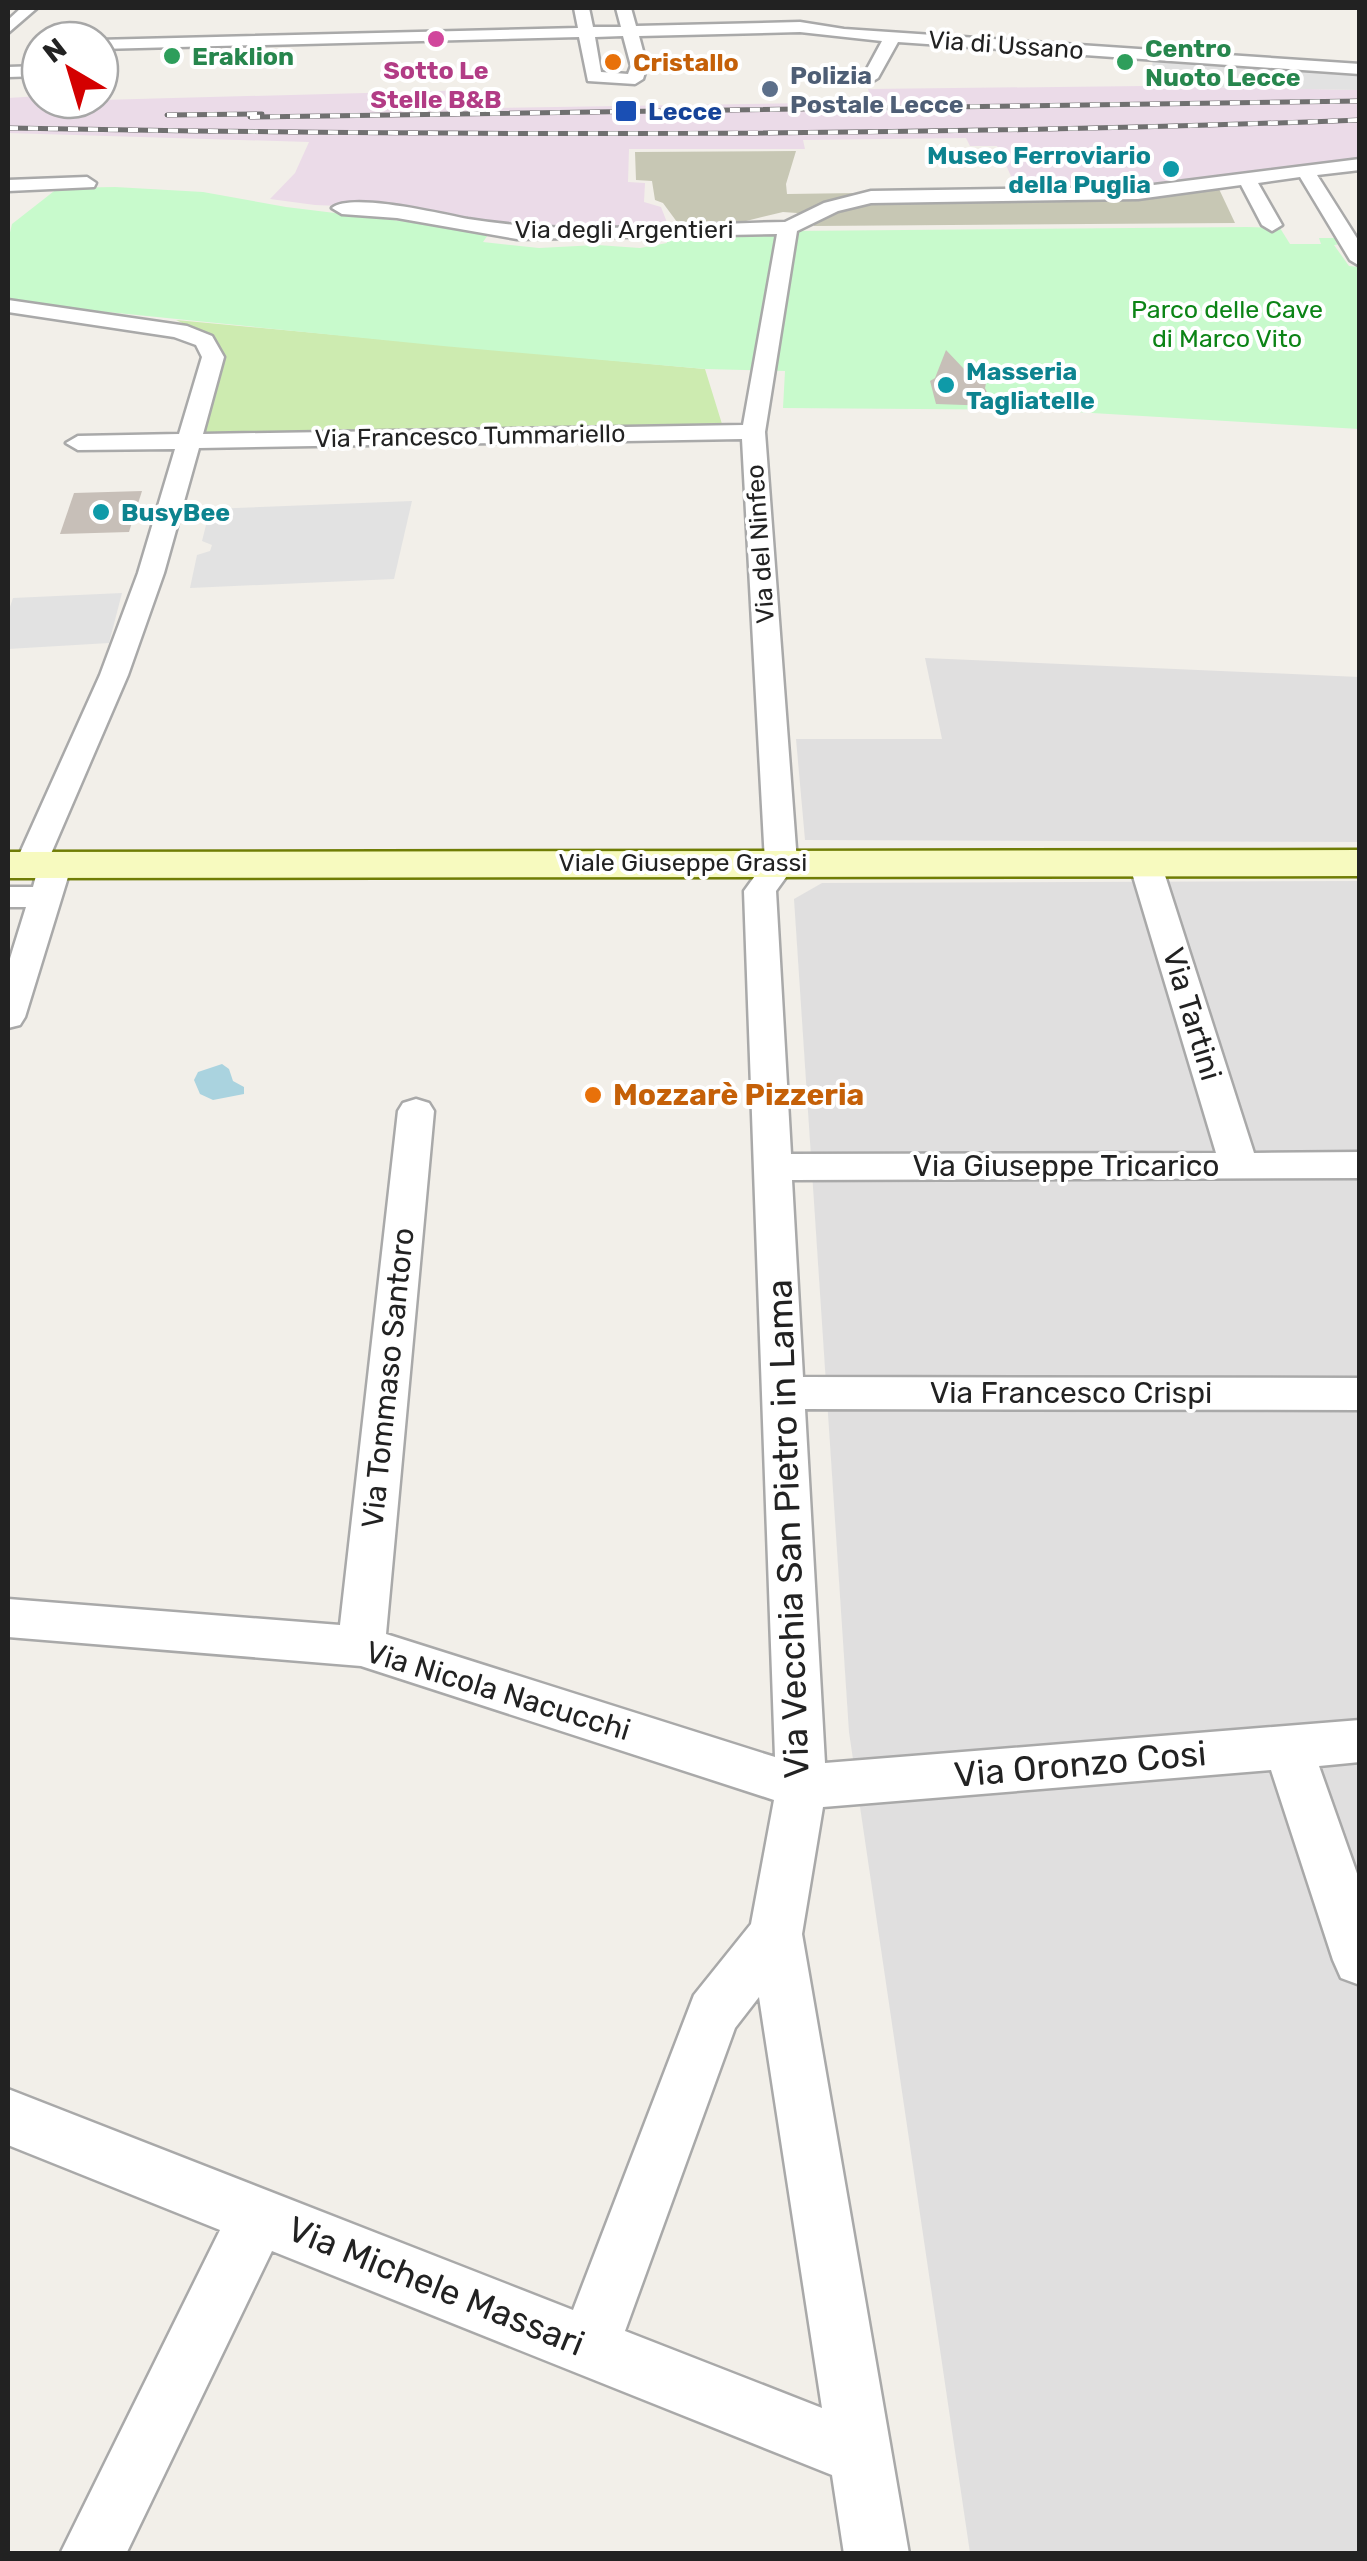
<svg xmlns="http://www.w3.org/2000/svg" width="1367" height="2561" font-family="Rubik,sans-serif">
  <rect width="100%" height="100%" fill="#f2efe9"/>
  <g fill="#e0dfdf">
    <polygon points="925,658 1359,677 1359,842 805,840 796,739 942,739"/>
    <polygon points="1359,881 1359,2553 970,2553 849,1732 794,899 822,883"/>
  </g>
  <polygon fill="#ebdbe8" points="1143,86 1359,90 1360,158 1177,184 1017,189 997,146 970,146 966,138 803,140 805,149 629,149 628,182 645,183 644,202 661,207 668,225 530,230 393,205 387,208 315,205 270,199 295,173 309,142 8,133 8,98 40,96 40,100 100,100 476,90 476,105 493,108 872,102 868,89"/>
  <polygon fill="#c7c7b4" points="796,151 786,184 787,194 1139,189 1179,193 1219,189 1235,223 814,226 811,214 783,212 746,221 677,222 663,203 655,200 652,181 636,180 635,152"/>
  <polygon fill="#cdebb0" points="176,320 705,369 722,424 200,434 222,357 214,338"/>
  <polygon fill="#c8facc" points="115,187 203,192 286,207 490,232 483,242 539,248 597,245 640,248 667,243 666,232 1247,227 1280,228 1290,244 1321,244 1319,238 1338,238 1341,244 1334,245 1349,266 1359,267 1359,429 1042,410 783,408 785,371 705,369 443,346 8,302 8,241 12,224 58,188"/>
  <g fill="#e2e2e2">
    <polygon points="1153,58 1359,72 1359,90 1159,86 1151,75"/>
    <polygon points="412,501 394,579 190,588 197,555 210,551 212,545 202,541 210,509"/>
    <polygon points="122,593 109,643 8,649 8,613 13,598"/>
  </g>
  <polygon fill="#aad3df" points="222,1064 229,1069 233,1081 244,1087 244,1094 213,1100 200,1094 194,1080 198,1072"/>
  <g fill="#c7bfb8">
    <polygon points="946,350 964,369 989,369 985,388 993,406 936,404 930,381 935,378"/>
    <polygon points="142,491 129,532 60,534 74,493"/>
  </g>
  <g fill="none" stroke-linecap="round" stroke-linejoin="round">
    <g stroke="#a9a9a9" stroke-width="5">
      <g id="minor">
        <polygon points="21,8 37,8 8,33 8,20"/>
        <path d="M 574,8 L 589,8 L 593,27 L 621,27 L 616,8 L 631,8 L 636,26 L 800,22 L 844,29 L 1360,64 L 1360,74 L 898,42 L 878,78 L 870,83 L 862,78 L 882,41 L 800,32 L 639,36 L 647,66 L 643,79 L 635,84 L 588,81 L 579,37 L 100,49 L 97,40 L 578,28 ZM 623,36 L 631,66 L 628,74 L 601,72 L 595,37 Z"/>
        <polygon points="40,66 40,76 8,77 8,67"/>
        <path d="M 1360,159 L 1360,170 L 1317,175 L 1360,243 L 1360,266 L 1350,260 L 1300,177 L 1258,183 L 1282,225 L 1272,231 L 1262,225 L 1241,185 L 1138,199 L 871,203 L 838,211 L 797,231 L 765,432 L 797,862 L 776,891 L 791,1154 L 1216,1153 L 1129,863 L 1134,856 L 1156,856 L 1161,863 L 1254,1153 L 1360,1152 L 1360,1178 L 792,1180 L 803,1377 L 1360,1378 L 1360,1410 L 805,1409 L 825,1763 L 1360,1720 L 1360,1762 L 1319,1766 L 1360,1882 L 1360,1985 L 1341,1978 L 1333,1960 L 1271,1770 L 823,1807 L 802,1934 L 909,2554 L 844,2554 L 832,2475 L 272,2251 L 126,2554 L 60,2554 L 220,2230 L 8,2145 L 8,2089 L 573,2310 L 694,1995 L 751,1924 L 774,1800 L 361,1666 L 8,1637 L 8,1599 L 340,1625 L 398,1111 L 403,1103 L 416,1099 L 429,1103 L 434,1111 L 386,1634 L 775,1757 L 744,891 L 765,862 L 742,439 L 199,448 L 164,573 L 128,675 L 50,856 L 67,857 L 72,864 L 25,1017 L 20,1025 L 8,1028 L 8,965 L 26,907 L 8,907 L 8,887 L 33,887 L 37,872 L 20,871 L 15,864 L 100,675 L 138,573 L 175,449 L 78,450 L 66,443 L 78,436 L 179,434 L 202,357 L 196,345 L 174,337 L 8,312 L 8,300 L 187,326 L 212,336 L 224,357 L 203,434 L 743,425 L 777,234 L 517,239 L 397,218 L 342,214 L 332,208 C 351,192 442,214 468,219 C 571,236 680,224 785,222 L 824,203 L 871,191 L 1138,187 ZM 759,1997 L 822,2408 L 625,2331 L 735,2028 Z"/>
        <polygon points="87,177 96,183 94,187 8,191 8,180"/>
      </g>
    </g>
    <g stroke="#707d05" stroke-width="5">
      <polygon id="secondary" points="1360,850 1360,876 8,878 8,852"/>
    </g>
    <use href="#minor" fill="#fff" fill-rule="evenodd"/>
    <use href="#secondary" fill="#f7fabf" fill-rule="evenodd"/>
    <g stroke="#707070" stroke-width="5">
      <g id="rail">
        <polyline points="167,115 262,114"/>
        <polyline points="250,117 1360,101"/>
        <path d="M 8,128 C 459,136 909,137 1360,120"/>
      </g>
    </g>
    <use href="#rail" stroke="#fff" stroke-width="4" stroke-dasharray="10" stroke-linecap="butt"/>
  </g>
  <circle fill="#d1479c" stroke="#fff" stroke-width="4" cx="436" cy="39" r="10"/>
  <g fill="#2e9e5b" stroke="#fff" stroke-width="4">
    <circle cx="172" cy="56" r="10"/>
    <circle cx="1125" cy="62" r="10"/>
  </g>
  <g fill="#e8710a" stroke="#fff" stroke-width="4">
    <circle cx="613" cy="62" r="10"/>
    <circle cx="593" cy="1095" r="10"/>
  </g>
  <circle fill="#5c6f8a" stroke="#fff" stroke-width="4" cx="770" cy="89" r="10"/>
  <rect fill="#1a4fb4" stroke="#fff" stroke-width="4" x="614" y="99" width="24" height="24" rx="5"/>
  <g fill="#0f9aa8" stroke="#fff" stroke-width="4">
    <circle cx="1171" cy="169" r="10"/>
    <circle cx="946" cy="385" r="10"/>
    <circle cx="101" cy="512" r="10"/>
  </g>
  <g text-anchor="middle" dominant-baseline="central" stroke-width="8" stroke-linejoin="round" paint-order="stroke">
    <g font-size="25" fill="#222" stroke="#fff">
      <text transform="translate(1006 45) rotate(4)">Via di Ussano</text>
      <text x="624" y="229">Via degli Argentieri</text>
      <text transform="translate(470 436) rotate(-1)">Via Francesco Tummariello</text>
      <text transform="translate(760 544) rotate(-94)">Via del Ninfeo</text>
      <text x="683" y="862">Viale Giuseppe Grassi</text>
    </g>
    <g font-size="25" font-weight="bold" fill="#27864d" stroke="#fff" text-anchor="start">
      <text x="1145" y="48">Centro<tspan x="1145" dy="29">Nuoto Lecce</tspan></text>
      <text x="192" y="56">Eraklion</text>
    </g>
    <g font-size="25" font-weight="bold" fill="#c56008" stroke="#fff" text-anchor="start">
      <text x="633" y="62">Cristallo</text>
    </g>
    <g font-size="25" font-weight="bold" fill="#b23c85" stroke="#fff">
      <text x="436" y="70">Sotto Le<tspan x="436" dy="29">Stelle B&amp;B</tspan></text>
    </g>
    <g font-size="25" font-weight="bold" fill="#4e5e75" stroke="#fff" text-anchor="start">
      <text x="790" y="75">Polizia<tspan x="790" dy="29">Postale Lecce</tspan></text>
    </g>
    <g font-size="25" font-weight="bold" fill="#164399" stroke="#fff" text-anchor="start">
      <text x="648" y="111">Lecce</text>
    </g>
    <g font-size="25" font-weight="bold" fill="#0d838f" stroke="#fff" text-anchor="start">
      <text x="1151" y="155" text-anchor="end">Museo Ferroviario<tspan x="1151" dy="29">della Puglia</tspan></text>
      <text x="966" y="371">Masseria<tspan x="966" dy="29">Tagliatelle</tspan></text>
      <text x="121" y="512">BusyBee</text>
    </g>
    <g font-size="25" fill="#0c8416" stroke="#fff">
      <text x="1227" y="309">Parco delle Cave<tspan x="1227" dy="29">di Marco Vito</tspan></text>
    </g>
    <g font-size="30" fill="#222" stroke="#fff">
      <text transform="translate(1192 1014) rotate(73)">Via Tartini</text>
      <text x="1066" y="1166">Via Giuseppe Tricarico</text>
      <text transform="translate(388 1378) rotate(-84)">Via Tommaso Santoro</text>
      <text x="1071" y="1393">Via Francesco Crispi</text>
      <text transform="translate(498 1691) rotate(17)">Via Nicola Nacucchi</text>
    </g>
    <g font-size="30" font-weight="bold" fill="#c56008" stroke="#fff" text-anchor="start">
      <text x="613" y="1095">Mozzarè Pizzeria</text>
    </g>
    <g font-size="35" fill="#222" stroke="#fff">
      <text transform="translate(788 1529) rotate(-92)">Via Vecchia San Pietro in Lama</text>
      <text transform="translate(1080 1764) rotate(-5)">Via Oronzo Cosi</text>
      <text transform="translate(436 2286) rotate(22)">Via Michele Massari</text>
    </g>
  </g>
  <rect width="1367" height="2561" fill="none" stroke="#222222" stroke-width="20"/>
  <g transform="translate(70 70) rotate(322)"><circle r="48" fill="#ffffff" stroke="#a7a7a7" stroke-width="2.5"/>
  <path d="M0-8L18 38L0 25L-18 38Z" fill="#d40000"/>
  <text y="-15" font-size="28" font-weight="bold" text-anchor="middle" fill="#222222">N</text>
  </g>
</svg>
